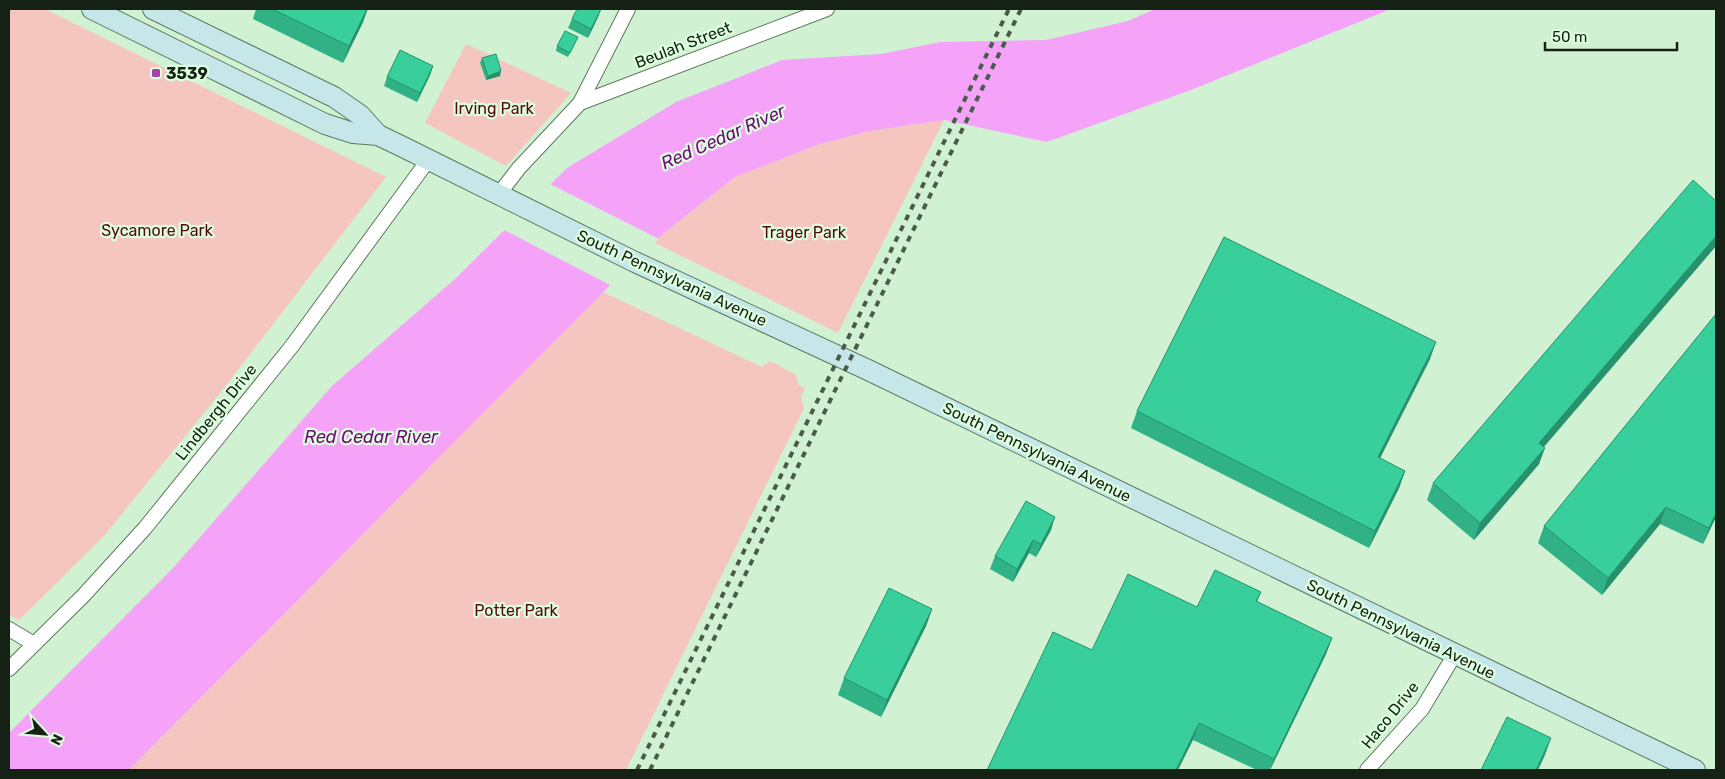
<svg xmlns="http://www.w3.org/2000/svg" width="1725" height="779" font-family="Rubik,sans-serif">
  <rect width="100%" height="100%" fill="#d1f2d2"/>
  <g fill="#f5c5bf">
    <polygon points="9,9 45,9 386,177 221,392 104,536 19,620 9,615"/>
    <polygon points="466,44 571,93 506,166 425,123"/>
    <polygon points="944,120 838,333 653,242 735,177 820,144 870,131"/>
    <polygon points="603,292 762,367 770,361 796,375 799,385 805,388 801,396 804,408 626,770 129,770"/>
  </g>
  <polygon fill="#f5a3f8" points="1155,9 1391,9 1191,90 1047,142 944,120 870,131 820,144 735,177 653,242 129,770 9,770 9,733 174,567 332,386 455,279 567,168 676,102 782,60 881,54 940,42 1046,40 1128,21"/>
  <polygon fill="#d1f2d2" points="548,183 659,239 612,286 502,229"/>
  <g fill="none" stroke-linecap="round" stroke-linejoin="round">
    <g stroke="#5d795d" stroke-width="16">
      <g id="street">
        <polyline points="580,103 827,9"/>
        <polyline points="499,194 519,168 580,103 628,9"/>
        <polyline points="9,629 34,644"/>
        <polyline points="9,669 83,596 145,528 292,346 429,159"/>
        <polyline points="1367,770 1422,709 1455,654"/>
      </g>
    </g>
    <g stroke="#5d795d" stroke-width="22">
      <g id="secondary">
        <polyline points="92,9 325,124 353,133 378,135 403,147 635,262 866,369 1695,770"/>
        <polyline points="153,9 334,97 360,115 378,135"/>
      </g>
    </g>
    <use href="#street" stroke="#fff" stroke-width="14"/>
    <use href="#secondary" stroke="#c6e7ea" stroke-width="20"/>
    <g stroke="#495b4a" stroke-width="4" stroke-dasharray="6 6" stroke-linecap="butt">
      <polyline points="637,770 1009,9"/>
      <polyline points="650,770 1021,9"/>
    </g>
  </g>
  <g fill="#30b286">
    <polygon points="256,9 368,9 363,22 343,63 253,19"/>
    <polygon points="601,9 598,17 588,38 568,28 572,19"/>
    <polygon points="578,37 568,57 556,51 557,46"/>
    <polygon points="482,58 500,76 486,80 480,63"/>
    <polygon points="433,66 430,75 417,102 384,86 387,77"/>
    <polygon points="1716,246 1544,447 1539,464 1474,540 1427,500 1433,483"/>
    <polygon points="1716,314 1716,517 1703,544 1660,524 1602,595 1538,543 1544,526"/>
    <polygon points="1430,359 1380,458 1405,471 1399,488 1369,548 1131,428 1137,411"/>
    <polygon points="1051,530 1036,557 1029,553 1013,582 990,569 995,556"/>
    <polygon points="1261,592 1257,602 1332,638 1326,654 1270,770 1257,770 1193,740 1197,607"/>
    <polygon points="932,609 926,626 881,717 838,695 844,678"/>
  </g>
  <g fill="#27916d">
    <polygon points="367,9 363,22 343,63 349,46"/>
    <polygon points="601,9 598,17 588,38 591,29"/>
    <polygon points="433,66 430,75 417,102 420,93"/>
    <polygon points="501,71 500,76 486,80 488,76"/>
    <polygon points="1716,236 1716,246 1533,459 1539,443"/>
    <polygon points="1436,342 1430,359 1372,474 1378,457"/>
    <polygon points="1545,448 1539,464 1474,540 1480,523"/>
    <polygon points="1405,471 1399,488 1369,548 1375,531"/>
    <polygon points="1666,507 1660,524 1602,595 1608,578"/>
    <polygon points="1716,513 1716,517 1703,544 1709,528"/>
    <polygon points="1055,517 1051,530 1036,557 1041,544"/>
    <polygon points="1033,540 1029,553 1013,582 1017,569"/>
    <polygon points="932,609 926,626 881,717 887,700"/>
    <polygon points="1332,638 1326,654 1270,770 1274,759"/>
    <polygon points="1199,723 1193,740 1178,770 1176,770"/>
    <polygon points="1551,738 1545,755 1538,770 1536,770"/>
  </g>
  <g fill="#38cf9c" stroke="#27916d">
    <polygon points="272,9 367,9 349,46"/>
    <polygon points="577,9 601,9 591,29 572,19"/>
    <polygon points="565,31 578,37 570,53 557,46"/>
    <polygon points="400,50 433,66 420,93 387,77"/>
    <polygon points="496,54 501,71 488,76 482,58"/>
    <polygon points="1693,180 1716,201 1716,236 1539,443 1545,448 1480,523 1433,483"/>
    <polygon points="1224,237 1436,342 1378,457 1405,471 1375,531 1137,411"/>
    <polygon points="1716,314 1716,513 1709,528 1666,507 1608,578 1544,526"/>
    <polygon points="1026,501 1055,517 1041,544 1033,540 1017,569 995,556"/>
    <polygon points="1215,570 1261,592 1256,601 1332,638 1274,759 1199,723 1176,770 987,770 1053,632 1092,650 1128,574 1197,607"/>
    <polygon points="889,588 932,609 887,700 844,678"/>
    <polygon points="1507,717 1551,738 1536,770 1481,770"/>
  </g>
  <rect fill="#a443aa" stroke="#deffdf" stroke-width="2" x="151" y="68" width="10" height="10" rx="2.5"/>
  <g text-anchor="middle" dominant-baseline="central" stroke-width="4.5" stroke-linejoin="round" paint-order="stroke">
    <g font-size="16" fill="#152115" stroke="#deffdf">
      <text transform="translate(683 45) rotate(-21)">Beulah Street</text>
      <text transform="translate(672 278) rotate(25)">South Pennsylvania Avenue</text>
      <text transform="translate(216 412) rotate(-51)">Lindbergh Drive</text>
      <text transform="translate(1037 452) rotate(26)">South Pennsylvania Avenue</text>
      <text transform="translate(1401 629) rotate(26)">South Pennsylvania Avenue</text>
      <text transform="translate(1390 715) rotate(-51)">Haco Drive</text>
    </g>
    <g font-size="16" font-weight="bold" fill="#152115" stroke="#deffdf" text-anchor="start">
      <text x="166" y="73">3539</text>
    </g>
    <g font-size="16" fill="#540a0d" stroke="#deffdf">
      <text x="494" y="108">Irving Park</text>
      <text x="157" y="230">Sycamore Park</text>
      <text x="804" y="232">Trager Park</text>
      <text x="516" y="610">Potter Park</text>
    </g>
    <g font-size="18" font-style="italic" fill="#700a76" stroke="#deffdf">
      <text transform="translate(723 137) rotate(-24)">Red Cedar River</text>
      <text x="371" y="437">Red Cedar River</text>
    </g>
  </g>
  <rect width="1725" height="779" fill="none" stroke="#152115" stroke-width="20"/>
  <g transform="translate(45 734) rotate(116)" stroke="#deffdf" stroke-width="4" paint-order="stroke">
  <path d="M0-4L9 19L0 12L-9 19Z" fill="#152115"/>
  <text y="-8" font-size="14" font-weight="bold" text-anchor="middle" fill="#152115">N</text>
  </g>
  <path d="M1545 42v8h132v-8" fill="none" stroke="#152115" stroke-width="2.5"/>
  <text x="1552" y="42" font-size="15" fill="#152115" stroke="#deffdf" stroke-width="4" paint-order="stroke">50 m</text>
</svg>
